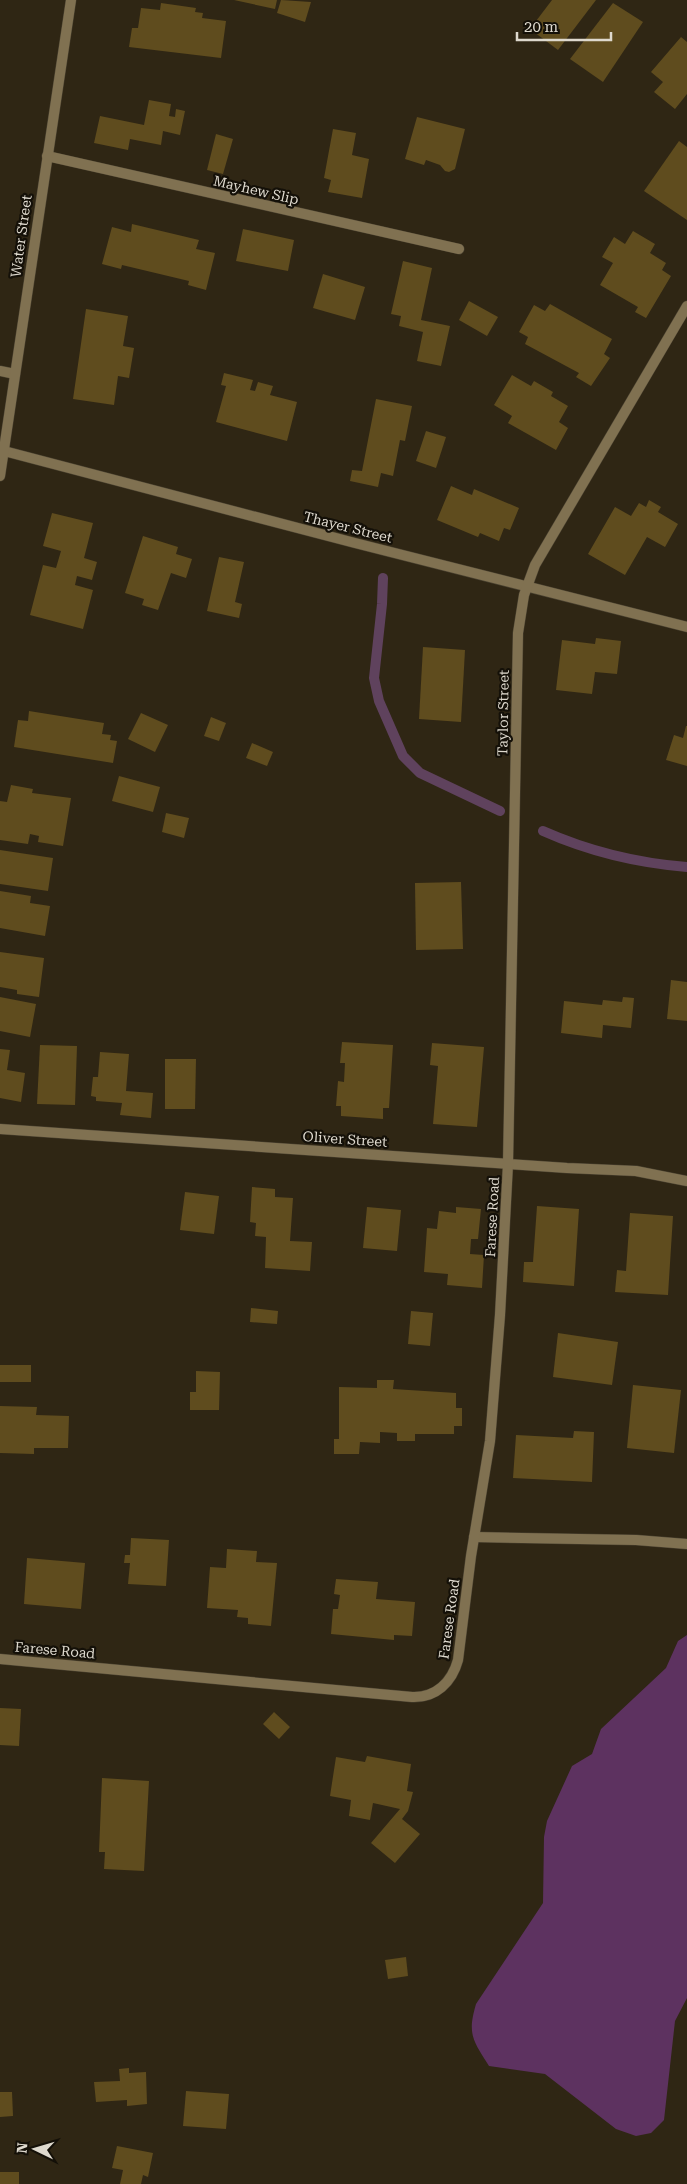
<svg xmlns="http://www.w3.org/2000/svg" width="687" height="2184" font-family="'Roboto Serif',serif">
  <rect width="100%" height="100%" fill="#2f2614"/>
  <path fill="#5d3260" d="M 687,1635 L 687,1998 L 675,2021 L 664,2120 L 651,2133 L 636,2136 L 616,2129 L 545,2074 L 489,2066 C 473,2040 467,2035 476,2004 L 543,1903 L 544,1837 L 547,1821 L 572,1766 L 592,1754 L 601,1729 L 666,1668 L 678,1641 Z"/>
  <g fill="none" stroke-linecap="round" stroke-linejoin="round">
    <g stroke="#5f425d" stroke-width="10">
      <polyline points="383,578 382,604 374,678 379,701 403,756 420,773 500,811"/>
      <path d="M 543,831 C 588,851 637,863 687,867"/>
    </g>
  </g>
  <g fill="#5f4c1e">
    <polygon points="234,0 277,0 275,9"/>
    <polygon points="281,0 311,2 305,22 277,13"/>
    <polygon points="552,0 596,0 558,50 530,29"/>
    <polygon points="161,3 196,8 195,12 203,13 202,18 226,21 221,58 129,47 132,28 138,28 141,8 160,10"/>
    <polygon points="613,3 643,22 603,82 570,59"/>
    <polygon points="681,37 687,42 687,94 675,109 654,92 663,82 651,72"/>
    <polygon points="149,100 171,104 169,116 175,117 176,109 185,111 180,135 163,131 161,145 130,139 128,150 94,143 100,116 144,125"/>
    <polygon points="417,117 465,129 455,169 449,172 445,171 440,165 426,160 424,165 405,159"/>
    <polygon points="333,129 356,133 352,155 369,159 362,198 328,192 331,180 324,178"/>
    <polygon points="216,134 233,139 223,174 207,170"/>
    <polygon points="679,141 687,147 687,220 644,191"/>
    <polygon points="132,224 199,240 196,249 215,253 206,290 188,285 189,281 122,265 121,269 102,264 112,227 131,232"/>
    <polygon points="243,229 294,240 288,271 236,261"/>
    <polygon points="633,231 655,244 650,253 666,263 662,270 671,276 646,318 635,312 638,307 600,285 613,263 602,257 614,237 625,244"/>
    <polygon points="403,261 432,268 421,320 450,326 441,366 417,361 423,332 399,326 401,316 391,314"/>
    <polygon points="323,274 365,287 355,320 313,308"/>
    <polygon points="469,301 498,317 487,336 459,320"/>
    <polygon points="550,304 612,339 604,354 610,358 591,386 576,377 579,373 525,344 528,337 519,332 534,305 545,311"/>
    <polygon points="86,309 128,316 123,346 134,348 129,378 118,376 114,405 73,399"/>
    <polygon points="224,373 253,380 250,390 255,391 258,382 273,386 270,395 297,402 287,441 216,422 226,386 221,385"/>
    <polygon points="512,375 531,386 534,381 553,392 551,396 568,406 559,422 568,428 556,450 508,423 512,416 494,405"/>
    <polygon points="376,399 412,406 405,441 400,440 393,476 381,473 378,487 350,481 352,470 362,471"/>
    <polygon points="426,431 446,437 436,468 416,461"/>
    <polygon points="451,486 472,495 474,489 519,508 510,530 504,528 499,541 480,533 478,537 437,520"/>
    <polygon points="649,500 661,507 658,512 678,524 665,547 647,537 625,575 588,554 615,507 631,516 639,503 646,507"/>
    <polygon points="52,513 93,523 84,558 97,562 92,580 77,576 75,585 93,590 83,629 30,615 43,565 56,568 61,551 43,546"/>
    <polygon points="143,536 178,547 176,554 192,559 186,578 171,573 158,610 142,605 144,599 125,593"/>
    <polygon points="219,557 244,562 235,602 242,604 239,618 207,611"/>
    <polygon points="596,638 621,641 617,674 595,672 592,694 556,690 562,640 595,644"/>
    <polygon points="423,647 465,650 461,722 419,719"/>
    <polygon points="29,711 104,723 102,734 111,735 110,740 117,741 113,763 14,747 18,720 28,721"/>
    <polygon points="141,713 168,725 155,752 128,739"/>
    <polygon points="211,717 226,723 219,741 204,736"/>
    <polygon points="686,726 687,726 687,766 666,760 674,735 683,738"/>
    <polygon points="252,743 273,752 267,766 246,758"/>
    <polygon points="119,776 160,787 153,812 112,801"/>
    <polygon points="11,785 33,789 32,793 71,798 63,846 38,842 39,836 30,834 28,844 0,840 0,801 7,802"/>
    <polygon points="166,813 189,818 184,838 162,832"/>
    <polygon points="0,850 53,858 48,891 0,884"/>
    <polygon points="461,882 463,949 416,950 415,883"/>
    <polygon points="0,891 31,896 30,903 50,906 45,936 0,928"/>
    <polygon points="0,952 44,958 39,997 17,994 17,990 0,987"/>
    <polygon points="671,980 687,982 687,1021 667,1019"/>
    <polygon points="0,997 36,1004 30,1037 0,1031"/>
    <polygon points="623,997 634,998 631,1028 603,1025 602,1038 561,1033 564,1001 602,1005 603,1000 622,1002"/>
    <polygon points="342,1042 393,1045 389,1108 383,1108 383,1119 341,1116 341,1106 336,1106 338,1081 344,1082 345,1063 340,1063"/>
    <polygon points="432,1043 484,1047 477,1127 433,1124 438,1066 430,1065"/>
    <polygon points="40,1045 77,1046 75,1105 37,1104"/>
    <polygon points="0,1049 10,1050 7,1070 25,1073 21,1102 0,1098"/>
    <polygon points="100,1052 129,1054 126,1091 153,1093 151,1118 120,1115 122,1103 96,1101 96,1097 91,1096 93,1077 98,1077"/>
    <polygon points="165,1059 196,1059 195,1109 165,1109"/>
    <polygon points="252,1187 275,1189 275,1197 293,1198 290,1241 312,1242 310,1271 265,1268 266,1237 255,1236 256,1223 250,1222"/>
    <polygon points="185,1192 219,1196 214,1234 180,1230"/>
    <polygon points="537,1206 579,1209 574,1286 523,1282 524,1262 533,1262"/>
    <polygon points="367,1207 401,1210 397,1251 363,1248"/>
    <polygon points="456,1207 481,1209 478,1239 471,1239 470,1254 484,1255 482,1288 447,1285 448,1274 424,1272 427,1228 437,1229 439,1211 456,1213"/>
    <polygon points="630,1213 673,1216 668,1295 615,1292 617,1270 626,1271"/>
    <polygon points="251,1308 278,1311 277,1324 250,1322"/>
    <polygon points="411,1311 433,1313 430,1346 408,1344"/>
    <polygon points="558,1333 618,1342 612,1385 553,1377"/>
    <rect x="0" y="1365" width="31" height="17"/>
    <polygon points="196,1371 220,1372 219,1410 190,1410 190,1392 196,1392"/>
    <polygon points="377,1380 394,1380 393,1389 456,1393 456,1408 462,1408 462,1426 454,1426 454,1434 415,1434 415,1441 397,1441 397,1433 380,1432 380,1443 360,1442 359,1454 334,1454 334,1439 339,1439 339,1387 377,1388"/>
    <polygon points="633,1385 681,1390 674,1453 627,1448"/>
    <polygon points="0,1406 37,1407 36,1415 69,1416 68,1448 34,1448 34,1454 0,1453"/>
    <polygon points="574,1431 594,1432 592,1482 513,1478 516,1435 573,1438"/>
    <polygon points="131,1538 169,1540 166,1586 128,1584 130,1563 124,1563 125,1555 130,1555"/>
    <polygon points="227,1549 257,1551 256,1562 277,1563 271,1626 248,1624 248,1618 237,1617 238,1610 207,1608 210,1567 226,1568"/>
    <polygon points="27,1558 85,1563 81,1609 24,1604"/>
    <polygon points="336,1579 378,1582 376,1599 415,1602 412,1636 394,1635 394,1640 331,1634 333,1609 338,1609 340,1595 334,1594"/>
    <polygon points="0,1708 21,1709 19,1746 0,1745"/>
    <polygon points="274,1712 290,1727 279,1739 263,1724"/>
    <polygon points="367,1756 411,1764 407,1791 413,1792 408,1811 402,1819 420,1834 395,1863 371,1843 400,1809 373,1803 370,1820 349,1816 351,1800 330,1796 336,1757 365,1762"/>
    <polygon points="102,1778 149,1781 144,1871 104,1869 105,1852 99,1852"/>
    <polygon points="406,1957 408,1976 388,1979 385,1960"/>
    <polygon points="129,2068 129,2073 146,2072 147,2104 127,2106 127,2100 96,2102 94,2082 120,2081 119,2069"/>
    <polygon points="186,2091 229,2094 226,2129 183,2126"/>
    <polygon points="0,2092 12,2092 13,2116 0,2117"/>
    <polygon points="117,2146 153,2153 148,2177 143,2175 141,2184 120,2184 123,2170 112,2168"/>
    <rect x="0" y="2172" width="19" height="12"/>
  </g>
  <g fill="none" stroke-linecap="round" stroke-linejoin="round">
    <g stroke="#4b4332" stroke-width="11">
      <g id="service">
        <polyline points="0,371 15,374"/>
        <polyline points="474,1537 636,1540 687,1544"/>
      </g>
    </g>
    <g stroke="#4b4332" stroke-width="11">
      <g id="minor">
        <polyline points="47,156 459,249"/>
        <polyline points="4,451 355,543 687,627"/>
        <polyline points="0,1129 567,1168 636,1171 687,1181"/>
        <path d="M 0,1659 L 412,1697 C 436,1698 452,1682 458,1660 L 471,1556 L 490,1441 L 500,1315 L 508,1164 L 518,633 L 524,595 L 535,565 L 687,306"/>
      </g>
    </g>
    <g stroke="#4b4332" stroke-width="11">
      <polyline id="tertiary" points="0,476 71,0"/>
    </g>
    <use href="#service" stroke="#807151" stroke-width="10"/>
    <use href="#minor" stroke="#807151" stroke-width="10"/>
    <use href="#tertiary" stroke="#807151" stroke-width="10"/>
  </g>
  <g text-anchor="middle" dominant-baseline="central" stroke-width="4.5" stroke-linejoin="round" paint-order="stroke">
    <g font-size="14" fill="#ded9ce" stroke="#141008">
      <text transform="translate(256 190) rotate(13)">Mayhew Slip</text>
      <text transform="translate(21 236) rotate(-82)">Water Street</text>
      <text transform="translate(348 527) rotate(14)">Thayer Street</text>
      <text transform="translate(503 713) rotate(-89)">Taylor Street</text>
      <text transform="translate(345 1139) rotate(4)">Oliver Street</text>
      <text transform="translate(492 1217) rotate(-87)">Farese Road</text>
      <text transform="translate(449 1619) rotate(-82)">Farese Road</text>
      <text transform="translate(55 1650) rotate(5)">Farese Road</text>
    </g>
  </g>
  <g transform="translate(35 2149) rotate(275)" stroke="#141008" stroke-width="4" paint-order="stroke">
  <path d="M0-4L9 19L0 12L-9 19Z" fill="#ded9ce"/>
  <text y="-8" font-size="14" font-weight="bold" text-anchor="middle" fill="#ded9ce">N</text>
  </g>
  <path d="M517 32v8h94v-8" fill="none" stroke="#ded9ce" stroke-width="2.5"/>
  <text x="524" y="32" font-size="15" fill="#ded9ce" stroke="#141008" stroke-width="4" paint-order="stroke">20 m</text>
</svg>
